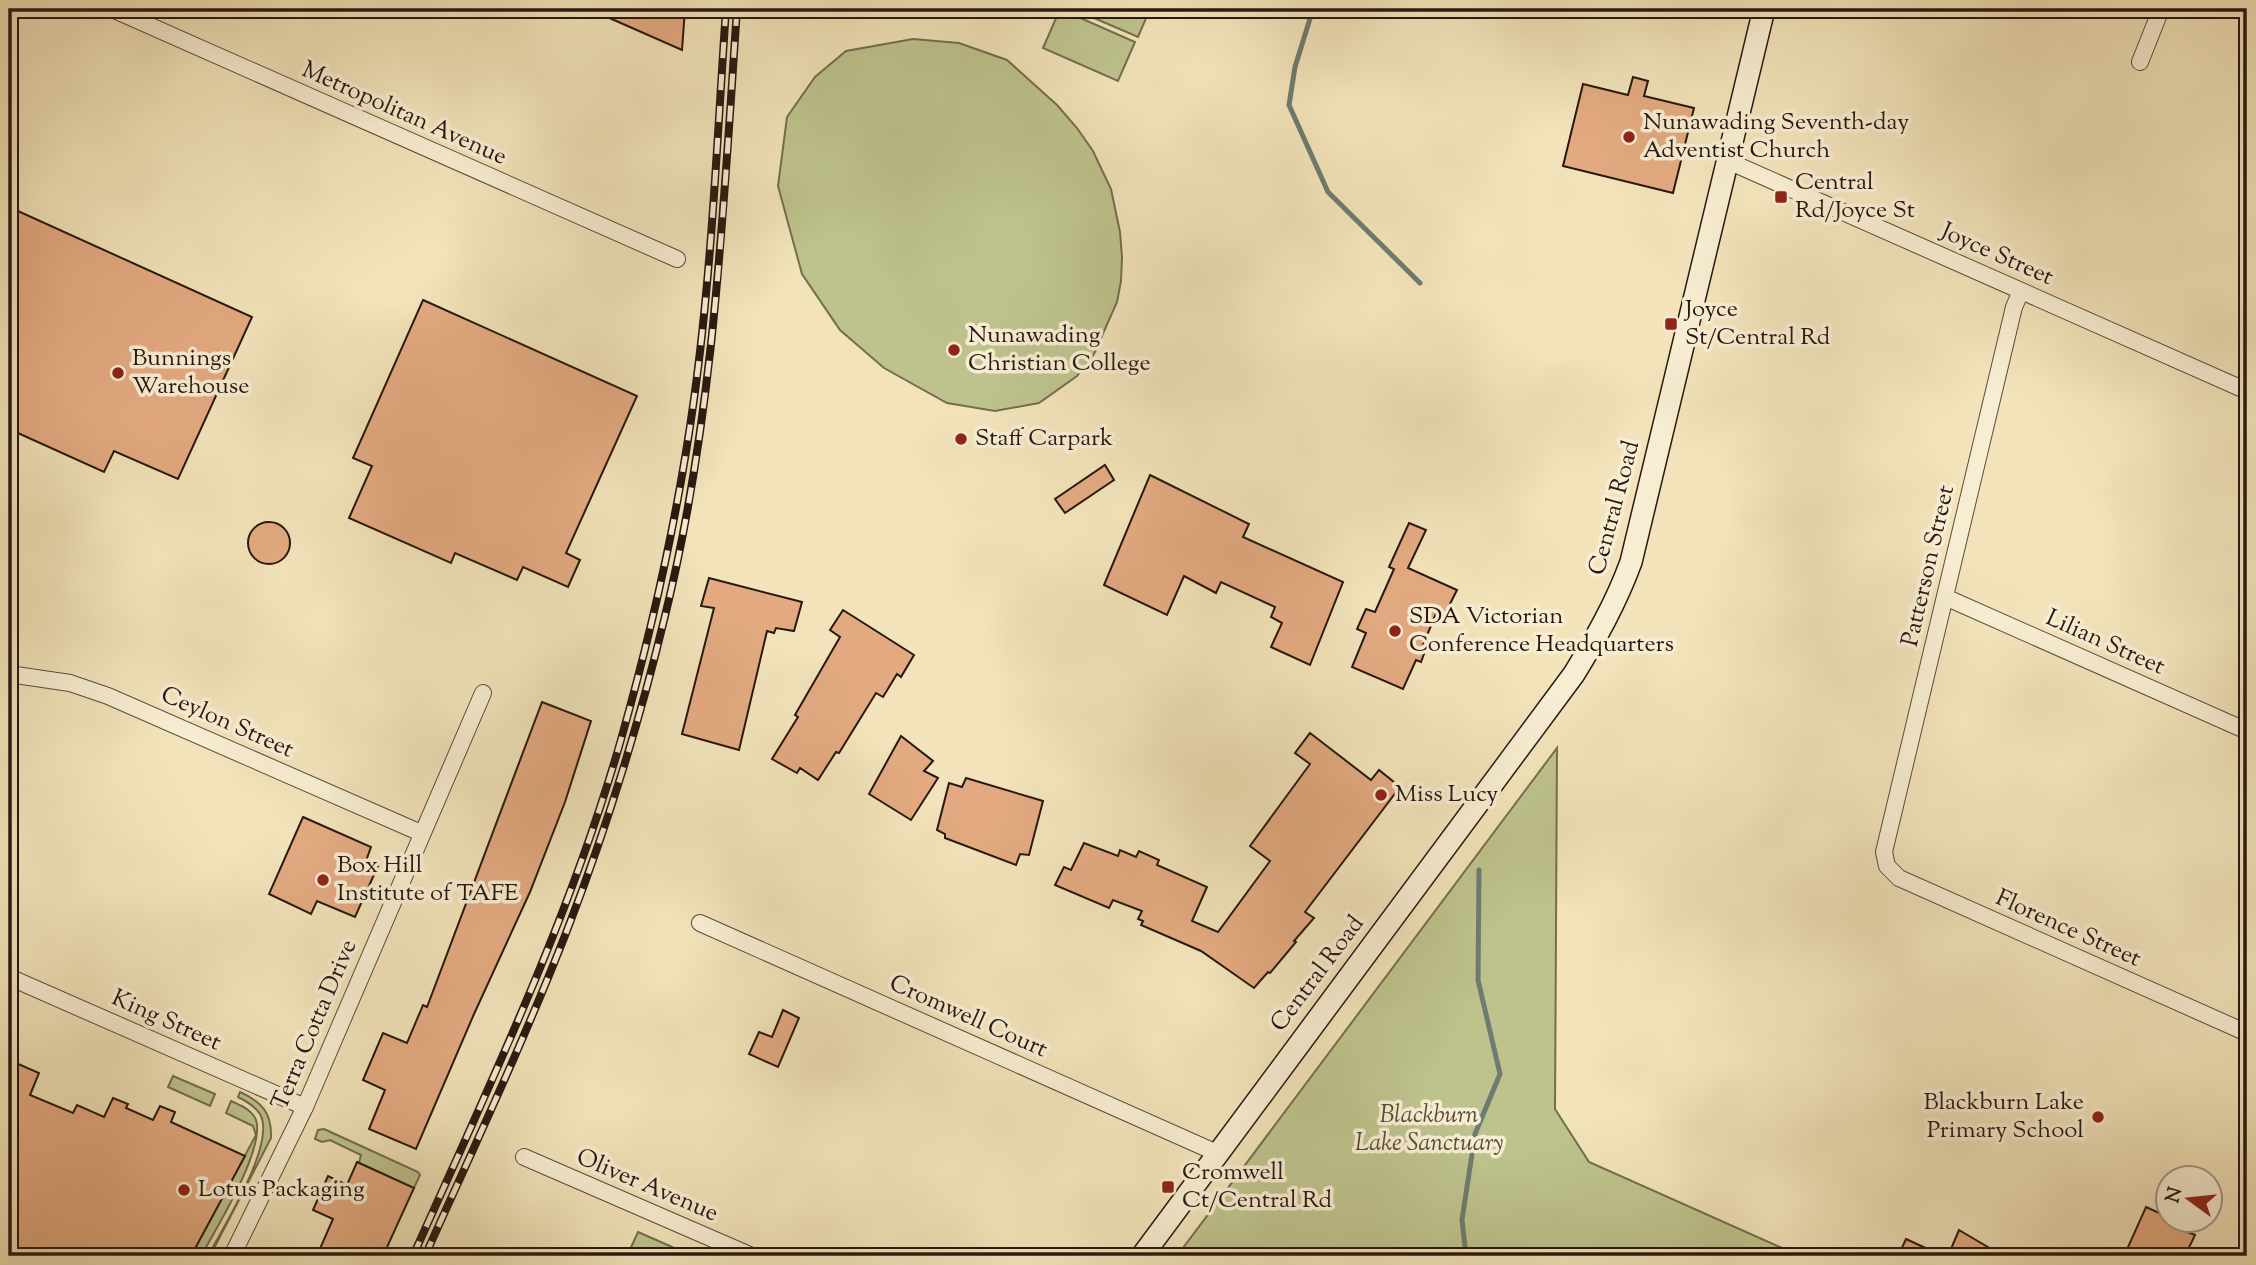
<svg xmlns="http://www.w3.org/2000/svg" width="2256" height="1265" font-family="'Sorts Mill Goudy',serif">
  <rect width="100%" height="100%" fill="#f2e3ba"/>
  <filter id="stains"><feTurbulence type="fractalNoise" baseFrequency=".00286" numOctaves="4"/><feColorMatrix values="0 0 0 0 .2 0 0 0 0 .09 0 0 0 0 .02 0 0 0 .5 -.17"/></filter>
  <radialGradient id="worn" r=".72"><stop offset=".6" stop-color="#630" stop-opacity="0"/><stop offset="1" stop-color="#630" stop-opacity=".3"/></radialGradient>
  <g fill="#bec38d" stroke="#736e4e" stroke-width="2">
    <polygon points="1060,9 1135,42 1118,81 1043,48"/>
    <polygon points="1073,9 1150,9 1138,37"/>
    <polygon points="913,39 959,43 1007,60 1057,105 1077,128 1093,151 1111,189 1120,232 1122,257 1121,281 1117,302 1094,354 1077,376 1039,403 995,411 947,403 884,368 840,330 802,274 778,186 787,117 815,77 846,51"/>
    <polygon points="1557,748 1555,1109 1589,1162 1800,1256 1177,1256"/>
    <polygon points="173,1076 215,1094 210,1106 168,1087"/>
    <path d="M 240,1092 C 262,1102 272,1113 271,1138 L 210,1256 L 208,1256 C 223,1227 277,1143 260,1114 C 255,1106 246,1101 238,1097 Z"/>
    <path d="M 231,1101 C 239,1105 249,1108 254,1116 C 271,1140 215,1231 201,1256 L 192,1254 L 256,1135 L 253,1126 L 226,1113 Z"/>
    <polygon points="324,1129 418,1172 420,1175 414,1188 359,1163 361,1155 330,1140 322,1142 315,1139 318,1130"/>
    <polygon points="638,1232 686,1253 685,1256 627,1256"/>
  </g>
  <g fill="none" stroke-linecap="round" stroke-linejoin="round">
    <g stroke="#6d7c70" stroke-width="5">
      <polyline points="1313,9 1295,67 1289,105 1328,192 1420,283"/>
      <polyline points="1466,1256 1462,1220 1475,1134 1500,1074 1478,980 1479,870"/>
    </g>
  </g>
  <g fill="#e3aa81" stroke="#281810" stroke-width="2">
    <polygon points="589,9 685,9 682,50"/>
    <polygon points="1633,77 1648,81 1644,96 1694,108 1673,193 1563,166 1583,84 1628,95"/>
    <polygon points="9,207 252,317 178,479 114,451 104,472 9,429"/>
    <polygon points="423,300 637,396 566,553 580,560 568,587 523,567 517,580 455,553 451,563 349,518 372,466 353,458"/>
    <polygon points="1105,465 1114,480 1065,513 1055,499"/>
    <polygon points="1150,475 1249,524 1243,537 1343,582 1310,665 1271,647 1282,623 1271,617 1275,607 1221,582 1216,593 1184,576 1167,615 1104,585"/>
    <circle cx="269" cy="543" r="21"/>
    <polygon points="1409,523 1426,530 1408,568 1457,590 1445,614 1437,611 1423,645 1426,646 1424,654 1421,662 1416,660 1403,689 1352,667 1366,633 1357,629 1366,609 1375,612 1394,569 1389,567"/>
    <polygon points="709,578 802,602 794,631 776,628 774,633 767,631 739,750 682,734 714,608 701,606"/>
    <polygon points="843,610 914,655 901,677 897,674 883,697 876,693 839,753 836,752 818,780 800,768 797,773 772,759 798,717 795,715 840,637 830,630"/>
    <polygon points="542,702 591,721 565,802 530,892 474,1014 416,1149 369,1129 385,1090 363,1080 383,1033 407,1043 423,1005 427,1007"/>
    <polygon points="1310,733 1371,780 1379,770 1400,787 1305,912 1314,918 1294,941 1296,942 1270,973 1268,972 1254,988 1201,951 1141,925 1143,921 1138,919 1142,911 1113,900 1109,908 1055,885 1064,867 1071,870 1084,843 1118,856 1120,850 1136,857 1139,851 1159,860 1157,865 1207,887 1192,921 1218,932 1270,861 1250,846 1310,764 1295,753"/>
    <polygon points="901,736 933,761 924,771 938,778 911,820 869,794"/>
    <polygon points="966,778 1043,801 1029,855 1020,854 1016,865 945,838 945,834 937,830 949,783 962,787"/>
    <polygon points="303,817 371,847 366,861 378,866 355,917 317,901 311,914 269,894"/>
    <polygon points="783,1010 799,1018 778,1067 749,1054 759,1032 772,1037"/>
    <polygon points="9,1060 39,1073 30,1095 73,1113 77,1105 104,1117 113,1098 128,1104 126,1108 153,1120 160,1106 175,1112 171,1122 245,1156 191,1256 9,1256"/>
    <polygon points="357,1162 414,1188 383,1256 331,1256 319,1251 333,1219 313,1210 328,1176 347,1185"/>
    <polygon points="2146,1207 2168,1217 2168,1220 2181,1223 2178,1228 2195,1235 2185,1256 2124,1256"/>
    <polygon points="1959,1230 2003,1256 1948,1256"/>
    <polygon points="1906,1239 1943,1256 1898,1256"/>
  </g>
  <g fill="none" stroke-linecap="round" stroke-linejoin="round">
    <g stroke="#5a4b3a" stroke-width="18">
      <g id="street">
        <polyline points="112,9 677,259"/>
        <polyline points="2140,62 2161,9"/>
        <polyline points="1728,161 2247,391"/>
        <polyline points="2021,291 2014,307 1884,852 1887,866 1899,878 2247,1033"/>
        <polyline points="1945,597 2247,731"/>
        <polyline points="9,674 70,683 108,696 421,833"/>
        <polyline points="700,923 1217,1153"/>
        <polyline points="9,977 305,1107"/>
        <polyline points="524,1157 752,1256"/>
        <polyline points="232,1256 305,1107 483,693"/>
      </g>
    </g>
    <g stroke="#281810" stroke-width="24">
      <path id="secondary" d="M 1142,1256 L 1574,674 C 1596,638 1616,603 1631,562 L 1764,9"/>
    </g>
    <use href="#street" stroke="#f7edd2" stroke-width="16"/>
    <use href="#secondary" stroke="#f7edd2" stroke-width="21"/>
    <g stroke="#281810" stroke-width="8">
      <g id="rail">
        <path d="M 413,1256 C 488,1088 569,920 620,743 C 652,630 678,515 694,399 C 712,269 717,139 726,9"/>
        <path d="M 425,1256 C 473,1149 523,1043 566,933 C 606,830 639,724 665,616 C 714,417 723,212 737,9"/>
      </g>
    </g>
    <use href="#rail" stroke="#f7edd2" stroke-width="5" stroke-dasharray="16" stroke-linecap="butt"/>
  </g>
  <g fill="#8f2418" stroke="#f7edd2" stroke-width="2.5">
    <circle cx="1629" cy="137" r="7"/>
    <rect x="1774" y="190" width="14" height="14" rx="3.5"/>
    <rect x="1664" y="317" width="14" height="14" rx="3.5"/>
    <circle cx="954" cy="350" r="7"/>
    <circle cx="118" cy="373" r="7"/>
    <circle cx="961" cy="439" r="7"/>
    <circle cx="1395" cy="631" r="7"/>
    <circle cx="1381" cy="795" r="7"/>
    <circle cx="323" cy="880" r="7"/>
    <circle cx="2098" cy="1117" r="7"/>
    <rect x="1161" y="1180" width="14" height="14" rx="3.5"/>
    <circle cx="184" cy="1190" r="7"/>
  </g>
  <g text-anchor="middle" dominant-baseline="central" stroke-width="7" stroke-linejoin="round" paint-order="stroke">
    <g font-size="24" fill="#281810" stroke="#f7edd2">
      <text transform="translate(404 114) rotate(24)">Metropolitan Avenue</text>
      <text transform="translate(1997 255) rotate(24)">Joyce Street</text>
      <text transform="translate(1615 508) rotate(-75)">Central Road</text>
      <text transform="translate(1929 566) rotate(-77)">Patterson Street</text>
      <text transform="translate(2105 643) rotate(24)">Lilian Street</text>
      <text transform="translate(227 723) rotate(24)">Ceylon Street</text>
      <text transform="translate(2068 929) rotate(24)">Florence Street</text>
      <text transform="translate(1318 974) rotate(-53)">Central Road</text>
      <text transform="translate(968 1017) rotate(24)">Cromwell Court</text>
      <text transform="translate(166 1021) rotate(24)">King Street</text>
      <text transform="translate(315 1025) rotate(-67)">Terra Cotta Drive</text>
      <text transform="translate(647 1186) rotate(23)">Oliver Avenue</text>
    </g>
    <g font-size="24" fill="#281810" stroke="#f7edd2" text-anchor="start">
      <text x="1643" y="123">Nunawading Seventh-day<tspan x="1643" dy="28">Adventist Church</tspan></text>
      <text x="1795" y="183">Central<tspan x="1795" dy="28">Rd/Joyce St</tspan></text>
      <text x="1685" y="310">Joyce<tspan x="1685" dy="28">St/Central Rd</tspan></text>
      <text x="968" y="336">Nunawading<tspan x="968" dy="28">Christian College</tspan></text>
      <text x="132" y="359">Bunnings<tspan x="132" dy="28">Warehouse</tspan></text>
      <text x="975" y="439">Staff Carpark</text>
      <text x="1409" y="617">SDA Victorian<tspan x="1409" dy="28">Conference Headquarters</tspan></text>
      <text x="1395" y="795">Miss Lucy</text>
      <text x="337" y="866">Box Hill<tspan x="337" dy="28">Institute of TAFE</tspan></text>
      <text x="2084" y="1103" text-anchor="end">Blackburn Lake<tspan x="2084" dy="28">Primary School</tspan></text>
      <text x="1182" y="1173">Cromwell<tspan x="1182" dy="28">Ct/Central Rd</tspan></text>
      <text x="198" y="1190">Lotus Packaging</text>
    </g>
    <g font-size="24" font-style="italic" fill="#554b36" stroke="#f7edd2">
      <text x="1429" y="1116">Blackburn<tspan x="1429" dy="28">Lake Sanctuary</tspan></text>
    </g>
  </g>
  <rect width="2256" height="1265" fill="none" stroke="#f2e3ba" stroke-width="35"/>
  <rect x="10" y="10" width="2235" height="1244" fill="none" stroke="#281810" stroke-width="3.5"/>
  <rect x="18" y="18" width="2221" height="1230" fill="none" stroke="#281810" stroke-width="2"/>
  <g transform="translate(2189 1199) rotate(285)"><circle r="33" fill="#f7edd2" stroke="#a49884" stroke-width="2"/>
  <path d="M0-5L12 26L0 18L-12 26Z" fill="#8f2418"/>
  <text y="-10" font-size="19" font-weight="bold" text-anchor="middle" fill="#281810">N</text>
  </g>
  <rect width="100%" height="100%" filter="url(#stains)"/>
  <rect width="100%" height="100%" fill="url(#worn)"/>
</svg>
